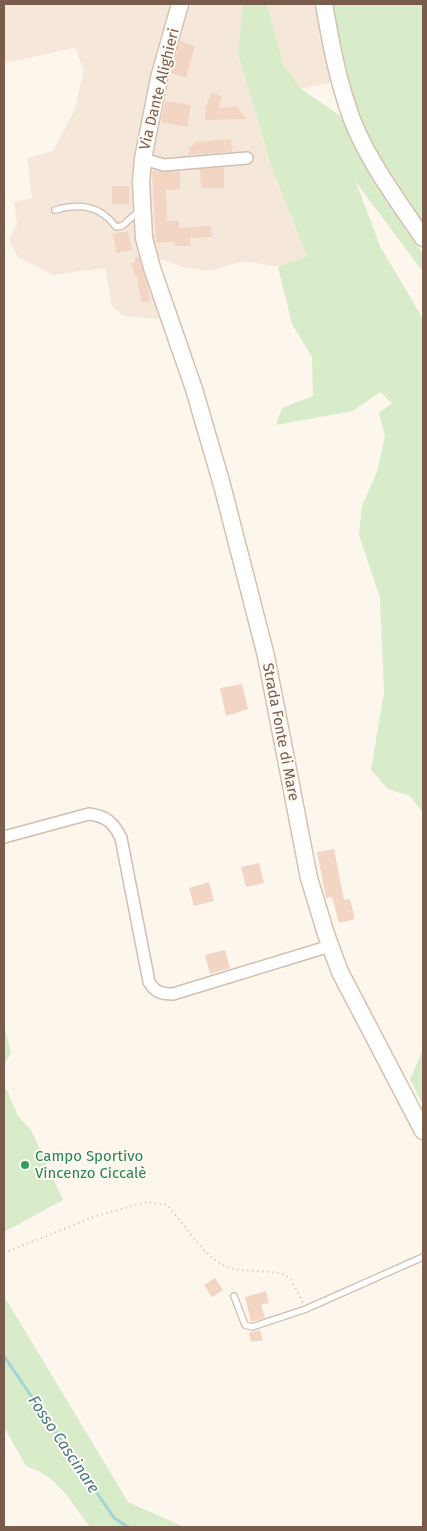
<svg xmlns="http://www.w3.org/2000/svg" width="427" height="1531" font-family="'Fira Sans',sans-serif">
  <rect width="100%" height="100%" fill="#fdf6ec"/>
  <g fill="#f5e8da">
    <polygon points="4,4 243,4 238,54 273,171 307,256 278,267 246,261 208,271 183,267 156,258 143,260 159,319 123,316 112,306 105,268 53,275 18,257 9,240 17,224 14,202 32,198 27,158 53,151 74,111 84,70 75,48 4,63"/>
    <polygon points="267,4 316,4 332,82 301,89 283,64"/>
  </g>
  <g fill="#d8ecc9">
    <polygon points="243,4 267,4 283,64 301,89 339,115 349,129 378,185 423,254 423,272 356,182 380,246 423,319 423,813 410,796 388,789 371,770 384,693 380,598 359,535 362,506 377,472 385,436 379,413 392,403 380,392 353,411 276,425 282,408 313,396 312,357 292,324 278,267 307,256 273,171 238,54"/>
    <path d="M 331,4 L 423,4 L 423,226 C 410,206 394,186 383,165 C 357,115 338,59 331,4 Z"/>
    <polygon points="4,1026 11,1052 4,1066"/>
    <polygon points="423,1050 423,1105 410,1079"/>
    <polygon points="4,1084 18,1116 31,1130 63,1200 4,1232"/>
    <path d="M 4,1296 L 128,1502 L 184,1527 L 90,1527 C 71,1502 58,1476 26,1466 L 4,1427 Z"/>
  </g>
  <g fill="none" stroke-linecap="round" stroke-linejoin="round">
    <polyline stroke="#a5d3da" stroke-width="3" points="4,1356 114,1518 128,1527"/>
  </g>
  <g fill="#f3d5c3">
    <polygon points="180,41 195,46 186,78 171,73"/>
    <polygon points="212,92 222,97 218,108 236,106 247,119 205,120 205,108"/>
    <polygon points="165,101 191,105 187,127 161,122"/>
    <polygon points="231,139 232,152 188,155 190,146 193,146 194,142"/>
    <polygon points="224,167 224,188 201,188 200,169"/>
    <polygon points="152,171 180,171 180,189 166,190 167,221 179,221 179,228 211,226 212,237 190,238 191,246 175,246 175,242 156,243"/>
    <rect x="112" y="186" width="17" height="18"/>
    <polygon points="128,231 132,250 117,253 113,234"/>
    <polygon points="139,257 148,287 150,301 141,302 137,276 135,276 131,263 135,262 134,258"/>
    <polygon points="242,684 248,709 226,716 220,688"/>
    <polygon points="334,849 344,900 350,899 355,919 339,923 332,897 326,898 317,852"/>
    <polygon points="259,863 264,883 246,887 241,867"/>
    <polygon points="209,882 214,901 194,906 189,888"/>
    <polygon points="225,950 230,968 210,974 205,955"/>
    <polygon points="215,1278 223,1290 212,1297 204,1285"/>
    <polygon points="266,1291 269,1303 261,1305 265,1318 251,1322 245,1297"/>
    <polygon points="260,1330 263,1340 251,1342 249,1333"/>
  </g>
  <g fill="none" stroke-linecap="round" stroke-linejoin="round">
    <g stroke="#d1beb0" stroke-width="8">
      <g id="lane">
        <path d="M 55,210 C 79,203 100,205 116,227 L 122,226 L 140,210"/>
        <polyline points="234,1296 245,1325 252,1327 306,1309 423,1257"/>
      </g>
    </g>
    <g stroke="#d1beb0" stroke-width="14">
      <g id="street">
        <polyline points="143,159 164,165 247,158"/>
        <path d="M 4,837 L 89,814 C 106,816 113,822 121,838 L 149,982 C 155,992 161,994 173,994 L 330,946"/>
      </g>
    </g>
    <g stroke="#d6c0b0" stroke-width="19">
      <g id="secondary">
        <polyline points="180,4 159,78 143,159 141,182 144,238 152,268 194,389 222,485 266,656 309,878 326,934 340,972 423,1131"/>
        <path d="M 324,4 C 330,38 336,72 347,105 C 361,152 396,198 423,238"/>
      </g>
    </g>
    <path stroke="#d9b8a5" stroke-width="2" stroke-dasharray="1 4" stroke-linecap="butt" d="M 4,1253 L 96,1216 L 147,1202 L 167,1205 C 185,1224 200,1253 225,1266 C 243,1275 282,1267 290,1279 C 295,1286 299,1295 303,1303"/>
    <use href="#lane" stroke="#fff" stroke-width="5.5"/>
    <use href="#street" stroke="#fff" stroke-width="11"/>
    <use href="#secondary" stroke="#fff" stroke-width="16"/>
  </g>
  <circle fill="#2e9e5b" stroke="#fffaf3" stroke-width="2" cx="25" cy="1165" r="5"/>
  <g text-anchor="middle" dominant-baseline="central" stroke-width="4" stroke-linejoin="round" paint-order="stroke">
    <g font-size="15" fill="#7a5c4d" stroke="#fffaf3">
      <text transform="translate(159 89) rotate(-76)">Via Dante Alighieri</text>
      <text transform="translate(281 732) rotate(79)">Strada Fonte di Mare</text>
    </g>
    <g font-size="15" fill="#27864d" stroke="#fffaf3" text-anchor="start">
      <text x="35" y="1156">Campo Sportivo<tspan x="35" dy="17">Vincenzo Ciccalè</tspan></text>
    </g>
    <g font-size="16" font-style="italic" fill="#437c86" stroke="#fffaf3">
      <text transform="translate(64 1444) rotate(56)">Fosso Cascinare</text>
    </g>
  </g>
  <rect width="427" height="1531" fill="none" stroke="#7a5c4d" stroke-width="10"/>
</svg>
